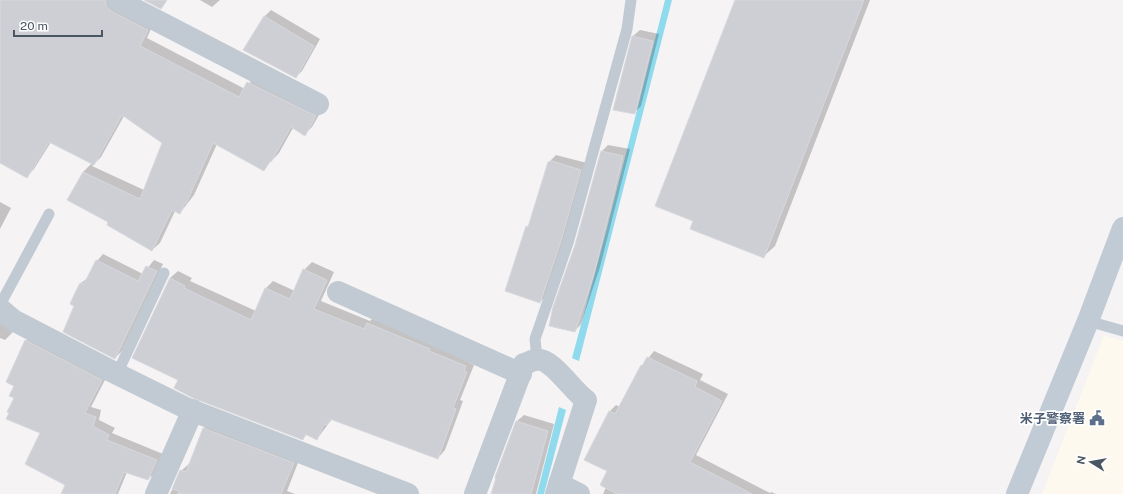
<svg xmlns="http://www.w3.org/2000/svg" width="1123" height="494" font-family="'Public Sans','Noto Sans JP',sans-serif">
  <rect width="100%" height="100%" fill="#f5f3f3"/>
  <polygon fill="#fdf9ef" points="1104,335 1123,341 1123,494 1042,494"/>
  <g fill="#90daee">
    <polygon points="665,0 672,0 579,361 572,358 605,236"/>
    <polygon points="559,407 566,410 544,494 537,494"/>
  </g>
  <g fill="#0003" fill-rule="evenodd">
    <path d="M 0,0 L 115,0 L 154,22 L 147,38 L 245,89 L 256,75 L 323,108 L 312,127 L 304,135 L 293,128 L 279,153 L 263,170 L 217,144 L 194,195 L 180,213 L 175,211 L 160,243 L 152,250 L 109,222 L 83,172 L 92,163 L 51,142 L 34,169 L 26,177 L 0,162 ZM 124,116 L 163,142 L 144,190 L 92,166 L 101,157 Z"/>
    <polygon points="200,0 220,0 212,7"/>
    <polygon points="737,0 870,0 775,246 764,256 694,220"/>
    <polygon points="271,10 320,39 302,71 296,77 264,17"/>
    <polygon points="640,30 659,34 641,106 634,113 633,36"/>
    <polygon points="608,145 630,149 600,267 581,324 575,331 576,245 601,152"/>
    <polygon points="556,155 587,163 547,295 540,302 527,227 531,223 549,162"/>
    <polygon points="0,202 11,208 0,229"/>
    <polygon points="103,254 143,274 154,260 163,264 122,351 115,358 76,305 81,283 89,277 97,261"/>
    <polygon points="312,262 334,272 321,301 370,321 375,316 474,365 460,400 463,401 445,450 438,458 332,419 317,439 307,434 303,439 180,380 170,278 178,271 192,278 190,281 256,311 266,288 273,281 295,291 304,270"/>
    <polygon points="0,312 16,324 12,333 5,340 0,338"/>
    <polygon points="32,334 108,374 91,407 101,410 99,420 115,428 112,433 163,454 155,473 148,479 127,472 118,494 62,494 66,484 41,433 15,398 15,385 26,341"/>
    <polygon points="654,351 703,374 700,380 728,394 696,455 770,493 771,492 776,494 603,494 606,487 608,470 586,460 610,411 616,405 620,407 642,366"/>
    <polygon points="524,415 554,424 536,494 491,494 495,480 517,421"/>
    <polygon points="212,420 301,455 287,491 295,494 170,494 181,471 191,462 203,429"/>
  </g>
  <g fill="#cdcfd5" stroke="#d7d9de">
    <polygon points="0,0 105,0 106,6 111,11 148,30 140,46 239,97 247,82 316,116 305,136 291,127 271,162 270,161 264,171 213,143 186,204 185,203 180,214 172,210 152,251 107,225 108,222 67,200 83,172 140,199 162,143 122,115 94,165 49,142 27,178 0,163"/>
    <polygon points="144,0 167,0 161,9"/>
    <polygon points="735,0 864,0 764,258 690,229 693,221 655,206"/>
    <polygon points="264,16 314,46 296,78 243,50"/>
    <polygon points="632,36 653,41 635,114 613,110"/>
    <polygon points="601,151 623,156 594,274 575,332 549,326 553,307 575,245"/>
    <polygon points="552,161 581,170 561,241 540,303 505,291 526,226 528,227 548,162"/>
    <polygon points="96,260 138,281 146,266 157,271 115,359 63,332 74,306 70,304 75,293 80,283 84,284"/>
    <polygon points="303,269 327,280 314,309 364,329 367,323 430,349 429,351 466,366 464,371 467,372 453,408 456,409 438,459 330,419 327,425 324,424 317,440 305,434 303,440 193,398 174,388 178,380 132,358 170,278 185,286 184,288 251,320 265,288 290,299"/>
    <polygon points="25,340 102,380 85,413 96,417 93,426 109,435 107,440 157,460 148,480 124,472 115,494 61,494 65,485 25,464 40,433 6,419 9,413 7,412 14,398 9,396 14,386 6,382"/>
    <polygon points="647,357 697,381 695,387 722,401 690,462 752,494 617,494 600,485 607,471 584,460 609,411 615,414 641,365 642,366"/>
    <polygon points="516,421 548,431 531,494 491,494 496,479 495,477"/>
    <polygon points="203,428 294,463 281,494 178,494 179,491 172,489 180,470 186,472"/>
  </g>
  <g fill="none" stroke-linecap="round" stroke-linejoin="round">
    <g stroke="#c1cad2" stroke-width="11">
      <polyline points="0,305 49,214"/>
      <polyline points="1088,321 1123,331"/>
      <polyline points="537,359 535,339 568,243 627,29 631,0"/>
      <polyline points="117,374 164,273"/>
    </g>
    <g stroke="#c1cad2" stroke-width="22">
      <polyline points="117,0 318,104"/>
      <polyline points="338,292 521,374"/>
      <polyline points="0,309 13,320 117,374 188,409 408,494"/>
      <polyline points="559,484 579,494"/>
      <polyline points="156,494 193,410"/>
      <path d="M 475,494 L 524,364 C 528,363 532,360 536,360 C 552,357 573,392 586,400 L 556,494"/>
    </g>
    <polyline stroke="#c1cbd6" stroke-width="22" points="1017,494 1088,321 1123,228"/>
  </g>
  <defs>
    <g id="civic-bare" transform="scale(1.2)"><path d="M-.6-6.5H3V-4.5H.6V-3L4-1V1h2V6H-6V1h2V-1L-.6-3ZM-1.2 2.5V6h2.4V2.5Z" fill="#5c6f8a" stroke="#fff" stroke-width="2.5" paint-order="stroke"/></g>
  </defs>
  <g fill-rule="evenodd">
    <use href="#civic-bare" x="1097" y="418"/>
  </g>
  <g text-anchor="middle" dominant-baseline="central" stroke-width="3.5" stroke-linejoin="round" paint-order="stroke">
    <g font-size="13" font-weight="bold" fill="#4e5e75" stroke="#fff" text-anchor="end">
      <text x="1085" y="418">米子警察署</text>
    </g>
  </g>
  <g transform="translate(1091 462) rotate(281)" stroke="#ffffff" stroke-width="3" paint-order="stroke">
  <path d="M0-3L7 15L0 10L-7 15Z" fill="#4a5661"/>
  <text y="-6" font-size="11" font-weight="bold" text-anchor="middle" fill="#4a5661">N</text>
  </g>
  <path d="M14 30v6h88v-6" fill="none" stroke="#4a5661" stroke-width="2"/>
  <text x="20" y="30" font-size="12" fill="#4a5661" stroke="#ffffff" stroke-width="3" paint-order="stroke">20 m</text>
</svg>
